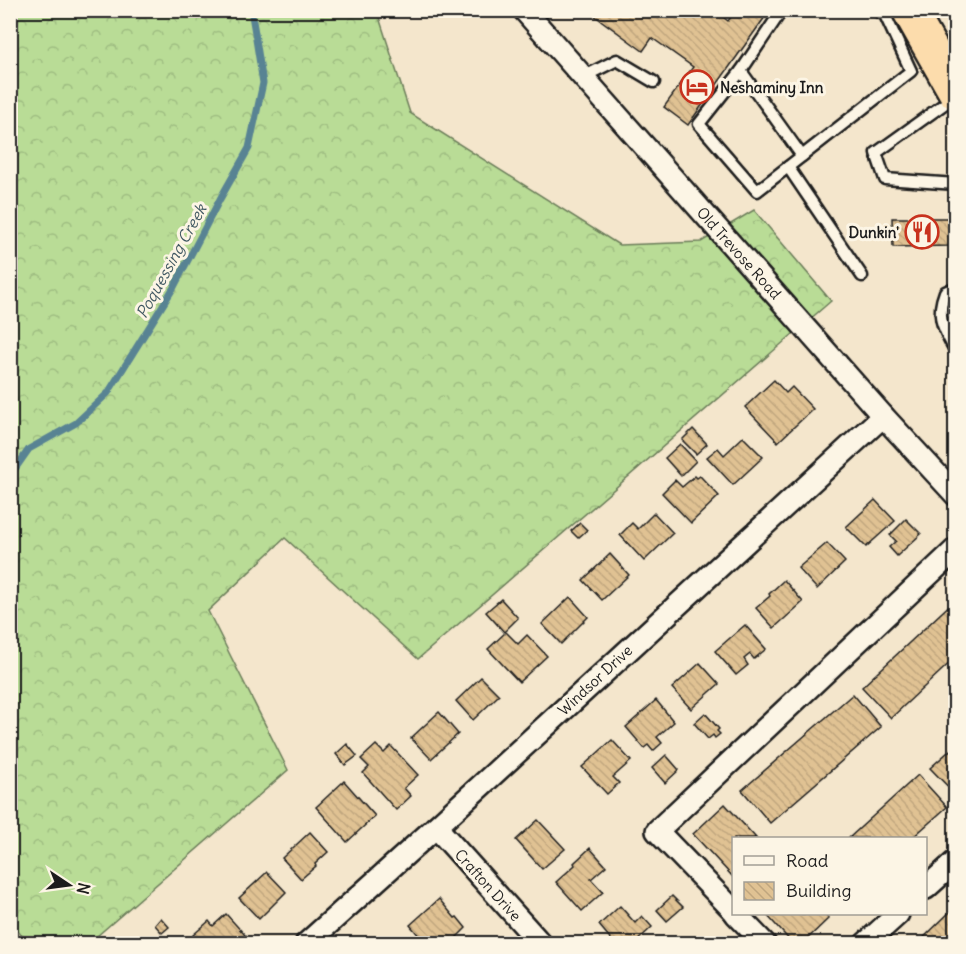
<svg xmlns="http://www.w3.org/2000/svg" width="966" height="954" font-family="Delius,sans-serif">
  <defs>
    <pattern id="forest-crowns" width="20" height="18" patternUnits="userSpaceOnUse" patternTransform="scale(1.5)"><rect width="20" height="18" fill="#b9dc96"/><path d="M2 6a3 3 0 1 1 6 0M12 15a3 3 0 1 1 6 0" fill="none" stroke="#9ebc81"/></pattern>
    <pattern id="building-back-hatch" width="6" height="6" patternUnits="userSpaceOnUse" patternTransform="scale(1.5)"><rect width="6" height="6" fill="#e0c293"/><path d="M-1 5l2 2M0 0l6 6M5-1l2 2" fill="none" stroke="#c0a67e"/></pattern>
  </defs>
  <rect width="100%" height="100%" fill="#f4e6cc"/>
  <filter id="ink" filterUnits="userSpaceOnUse"><feTurbulence type="fractalNoise" baseFrequency=".0167" numOctaves="2"/><feDisplacementMap in="SourceGraphic" scale="12" xChannelSelector="R" yChannelSelector="G"/><feConvolveMatrix kernelMatrix="1 2 1 2 8 2 1 2 1" color-interpolation-filters="sRGB"/></filter>
  <g filter="url(#ink)">
    <polygon fill="url(#forest-crowns)" stroke="#6a7c59" stroke-width="1.5" points="10,11 377,11 410,113 619,245 701,242 754,210 831,301 418,659 285,538 208,611 288,770 89,943 28,943 11,923"/>
    <g fill="none" stroke-linecap="round" stroke-linejoin="round">
      <polyline stroke="#598393" stroke-width="7" points="10,476 29,449 76,423 108,393 174,287 220,199 249,148 263,83 254,27 251,10"/>
    </g>
    <g fill="url(#building-back-hatch)" stroke="#1c1c1c" stroke-width="1.5">
      <polygon points="587,10 714,10 728,21 736,10 770,10 688,125 664,107 693,67 652,38 643,51"/>
      <polygon points="892,218 952,218 951,246 893,247"/>
      <polygon points="774,380 786,393 792,387 813,409 778,442 745,407"/>
      <polygon points="693,429 707,444 696,454 682,440"/>
      <polygon points="743,437 763,457 733,485 707,457 718,448 724,455"/>
      <polygon points="680,444 696,461 681,476 665,458"/>
      <polygon points="695,476 697,478 700,476 719,496 691,523 662,493 675,480 682,487"/>
      <polygon points="875,500 895,521 866,547 846,527"/>
      <polygon points="654,513 673,533 644,561 620,535 632,523 638,529"/>
      <polygon points="906,519 921,534 897,556 889,547 896,541 890,535"/>
      <polygon points="580,523 587,530 578,538 571,531"/>
      <polygon points="827,543 845,562 817,589 798,568"/>
      <polygon points="610,554 629,575 602,600 583,580"/>
      <polygon points="784,580 803,602 774,628 756,608 770,596 769,594"/>
      <polygon points="570,597 588,617 561,644 542,624"/>
      <polygon points="501,599 518,618 504,632 486,612"/>
      <polygon points="956,599 956,657 891,718 862,687"/>
      <polygon points="745,625 766,649 754,659 750,654 744,659 748,665 736,675 715,651"/>
      <polygon points="506,632 518,644 527,635 547,656 519,682 488,649"/>
      <polygon points="700,663 719,684 691,709 672,688"/>
      <polygon points="481,677 499,695 473,720 456,701"/>
      <polygon points="853,694 881,727 770,823 742,790"/>
      <polygon points="656,700 674,722 657,737 662,743 653,751 648,745 644,748 626,727"/>
      <polygon points="439,712 458,734 431,759 411,738"/>
      <polygon points="705,713 719,729 717,731 720,734 715,738 713,735 708,739 694,723"/>
      <polygon points="612,740 631,761 613,777 619,783 607,794 582,767"/>
      <polygon points="347,744 357,756 345,765 336,754"/>
      <polygon points="376,745 384,753 391,746 418,775 404,788 411,796 396,810 363,773 369,767 361,759"/>
      <polygon points="956,745 956,795 930,768"/>
      <polygon points="666,755 679,770 665,783 652,768"/>
      <polygon points="918,775 947,807 912,838 849,838"/>
      <polygon points="344,781 375,816 347,842 316,807"/>
      <polygon points="725,804 756,838 734,838 734,878 693,834"/>
      <polygon points="538,820 565,849 542,869 516,840"/>
      <polygon points="310,832 328,852 315,864 316,866 301,879 282,858"/>
      <polygon points="590,848 606,866 591,879 603,892 582,911 556,882 575,865 574,863"/>
      <polygon points="267,872 286,892 259,919 239,898"/>
      <polygon points="672,896 683,907 667,921 657,910"/>
      <polygon points="439,899 455,918 457,917 466,928 456,938 461,944 440,944 435,938 429,944 426,944 410,925"/>
      <polygon points="620,906 635,923 642,916 652,927 634,944 615,944 599,925"/>
      <polygon points="953,909 956,911 956,944 917,944"/>
      <polygon points="226,914 245,935 237,944 200,944 193,935 209,921 213,926"/>
      <polygon points="766,914 825,914 829,918 802,944 793,944"/>
      <polygon points="161,918 169,927 162,933 155,925"/>
    </g>
    <g fill="none" stroke-linecap="round" stroke-linejoin="round">
      <g stroke="#1c1c1c" stroke-width="15">
        <g id="service">
          <polyline points="782,10 741,71 802,156 911,71 885,15 875,10"/>
          <polyline points="741,71 699,124 757,191 802,156"/>
          <polyline points="583,77 617,60 654,82"/>
          <polyline points="954,97 876,153 885,179 956,184"/>
          <polyline points="788,167 862,276"/>
          <path d="M 956,287 L 945,292 C 935,318 944,329 956,352"/>
        </g>
      </g>
      <g stroke="#1c1c1c" stroke-width="26">
        <g id="minor">
          <polyline points="524,10 883,416 956,495"/>
          <polyline points="436,827 541,944"/>
          <polyline points="926,888 956,861"/>
          <polyline points="734,911 657,831 956,549"/>
          <polyline points="736,914 765,944"/>
          <polyline points="306,944 436,827 883,416"/>
          <polyline points="865,944 898,914"/>
        </g>
      </g>
      <g stroke="#1c1c1c" stroke-width="38">
        <polyline id="trunk" points="909,10 956,93"/>
      </g>
      <use href="#service" stroke="#fcf5e5" stroke-width="10"/>
      <use href="#minor" stroke="#fcf5e5" stroke-width="21"/>
      <use href="#trunk" stroke="#fcdcac" stroke-width="33"/>
    </g>
  </g>
  <defs>
    <g id="hotel-ring" transform="scale(1.725)"><circle r="9.5" fill="#fcf5e5" stroke="#c8321e" stroke-width="1.5"/><path d="M-6-4.5h1.5V1H6V5H4.5V3h-9V5H-6ZM-4 0a1.8 1.8 0 1 1 3.6 0ZM.5 0V-2.5h3Q6-2.5 6 0Z" fill="#c8321e"/></g>
    <g id="restaurant-ring" transform="scale(1.725)"><circle r="9.5" fill="#fcf5e5" stroke="#c8321e" stroke-width="1.5"/><path d="M-5-6h1v4h1v-4h1v4h1v-4h1v5L-1.5 .5V6h-2V.5L-5-1ZM5-6V6H3V1.5H1.5Q1.5-4 5-6Z" fill="#c8321e"/></g>
  </defs>
  <g fill-rule="evenodd">
    <use href="#hotel-ring" x="697" y="87"/>
    <use href="#restaurant-ring" x="922" y="232"/>
  </g>
  <g text-anchor="middle" dominant-baseline="central" stroke-width="6" stroke-linejoin="round" paint-order="stroke">
    <g font-size="15" font-weight="bold" fill="#1c1c1c" stroke="#fcf5e5" text-anchor="start">
      <text x="720" y="87">Neshaminy Inn</text>
      <text x="899" y="232" text-anchor="end">Dunkin'</text>
    </g>
    <g font-size="15" fill="#1c1c1c" stroke="#fcf5e5">
      <text transform="translate(739 253) rotate(48)">Old Trevose Road</text>
      <text transform="translate(595 680) rotate(-43)">Windsor Drive</text>
      <text transform="translate(488 885) rotate(48)">Crafton Drive</text>
    </g>
    <g font-size="16" font-style="italic" fill="#405862" stroke="#fcf5e5">
      <text transform="translate(171 261) rotate(-61)">Poquessing Creek</text>
    </g>
  </g>
  <rect width="966" height="954" fill="none" stroke="#fcf5e5" stroke-width="36"/>
  <rect x="18" y="18" width="930" height="918" fill="none" stroke="#1c1c1c" stroke-width="2" filter="url(#ink)"/>
  <rect x="732" y="837" width="195" height="78" fill="#fcf5e5" stroke="#a29e95" stroke-width="1.5"/>
  <rect x="744" y="856" width="30" height="9" fill="#fcf5e5" stroke="#a29e95" stroke-width="1.5"/>
  <text x="786" y="867" font-size="18" fill="#1c1c1c">Road</text>
  <rect x="744" y="882" width="30" height="18" fill="url(#building-back-hatch)" stroke="#a29e95" stroke-width="1.5"/>
  <text x="786" y="897" font-size="18" fill="#1c1c1c">Building</text>
  <g transform="translate(69 885) rotate(103)" stroke="#fcf5e5" stroke-width="4.5" paint-order="stroke">
  <path d="M0-4.5L10 22L0 15L-10 22Z" fill="#1c1c1c"/>
  <text y="-9" font-size="16" font-weight="bold" text-anchor="middle" fill="#1c1c1c">N</text>
  </g>
</svg>
